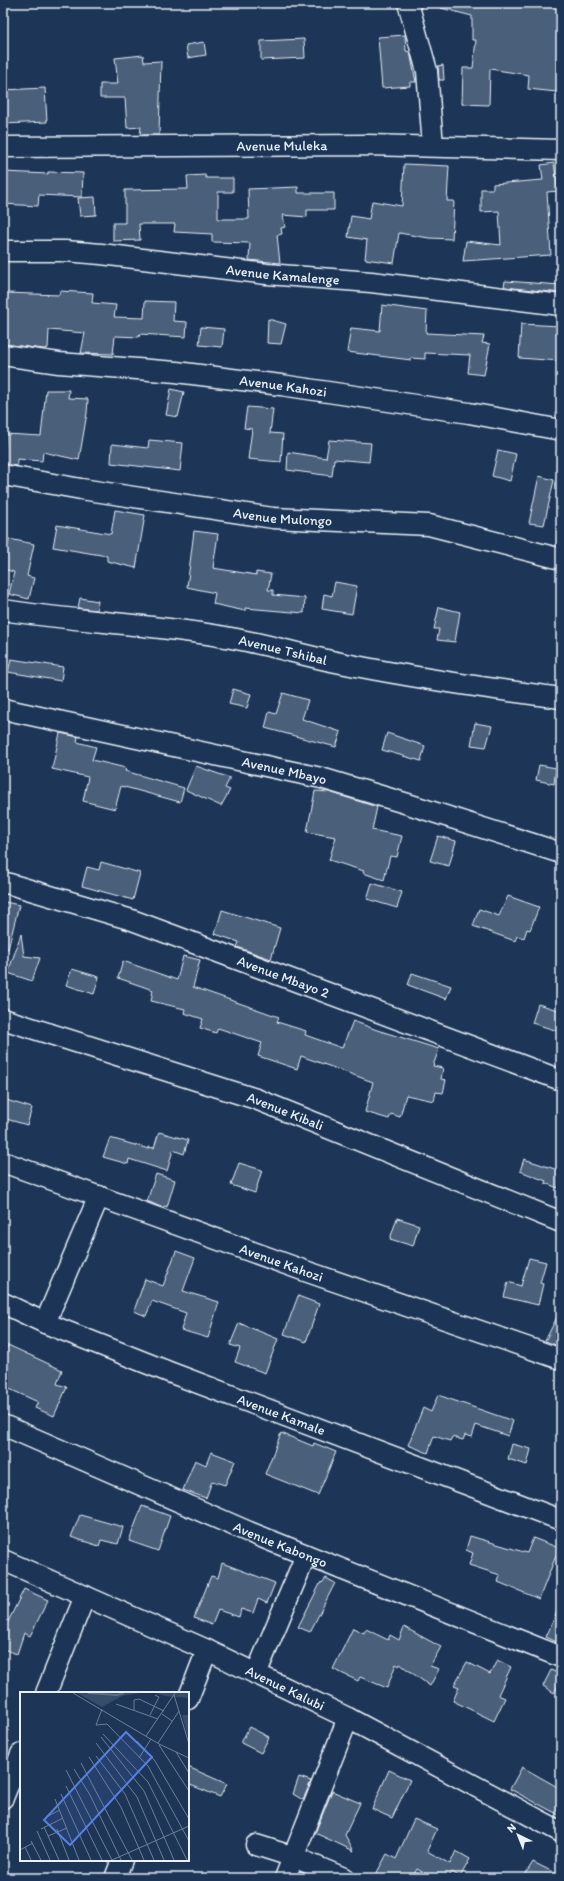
<svg xmlns="http://www.w3.org/2000/svg" width="564" height="1881" font-family="Itim,sans-serif">
  <rect width="100%" height="100%" fill="#1d3557"/>
  <filter id="ink" filterUnits="userSpaceOnUse"><feTurbulence type="fractalNoise" baseFrequency=".025" numOctaves="2"/><feDisplacementMap in="SourceGraphic" scale="8" xChannelSelector="R" yChannelSelector="G"/><feConvolveMatrix kernelMatrix="1 2 1 2 8 2 1 2 1" color-interpolation-filters="sRGB"/></filter>
  <g filter="url(#ink)">
    <g fill="#495e7a" stroke="#e8f1f8">
      <polygon points="442,3 543,3 561,7 561,51 558,64 561,65 561,79 558,79 557,92 528,89 529,75 490,69 489,105 462,104 463,68 473,68 476,40 472,40 472,16 441,8"/>
      <polygon points="405,35 406,51 410,52 416,82 410,82 410,86 382,88 378,37"/>
      <polygon points="304,39 305,58 261,60 261,41"/>
      <polygon points="204,42 206,55 188,58 186,45"/>
      <polygon points="143,55 144,62 161,61 159,135 140,135 141,127 127,128 125,98 100,98 100,84 118,84 115,58"/>
      <polygon points="443,65 444,80 439,80 438,66"/>
      <polygon points="45,88 47,122 3,124 3,90"/>
      <polygon points="554,163 558,191 547,192 551,255 463,261 466,241 501,245 499,211 481,212 481,189 493,189 493,184 543,180 541,165"/>
      <polygon points="404,164 449,166 447,201 454,201 452,239 429,238 399,233 394,263 365,259 367,240 348,237 351,216 369,219 372,201 402,206"/>
      <polygon points="4,172 48,174 48,172 83,173 82,197 39,195 38,206 3,204"/>
      <polygon points="205,175 206,178 233,178 233,192 218,192 218,219 249,219 248,189 298,187 298,193 334,193 334,210 307,210 307,217 283,215 285,227 281,228 282,234 277,235 280,263 249,260 250,243 212,242 212,234 174,232 175,224 139,224 140,240 113,241 113,223 125,223 125,190 188,189 187,176"/>
      <polygon points="95,197 96,215 80,216 78,198"/>
      <polygon points="505,281 561,285 561,293 504,287"/>
      <polygon points="60,291 93,293 92,303 116,305 114,317 144,318 145,301 174,302 173,321 187,322 186,337 140,334 139,337 115,336 113,354 81,353 85,333 49,330 48,348 44,349 3,344 3,319 5,319 7,293 59,295"/>
      <polygon points="382,305 427,311 426,333 484,336 482,343 490,344 484,375 468,373 470,355 425,353 425,359 411,358 411,360 347,352 351,328 380,331"/>
      <polygon points="268,319 286,324 281,344 267,343"/>
      <polygon points="521,324 561,326 561,361 519,358"/>
      <polygon points="201,327 224,329 222,347 199,345"/>
      <polygon points="171,389 184,392 178,417 166,415"/>
      <polygon points="46,390 69,390 68,398 88,399 87,413 79,460 43,452 42,461 17,459 17,466 3,464 6,434 41,436"/>
      <polygon points="247,407 273,409 270,433 283,434 281,462 248,459 252,429 244,428"/>
      <polygon points="149,440 183,443 180,471 111,463 112,444 148,448"/>
      <polygon points="329,440 371,443 369,462 334,459 332,476 287,470 288,452 326,458"/>
      <polygon points="498,450 516,454 510,481 492,476"/>
      <polygon points="539,476 554,480 544,525 529,523"/>
      <polygon points="115,510 145,515 136,568 107,561 107,556 53,547 57,525 111,534"/>
      <polygon points="194,531 218,534 213,568 256,575 256,572 271,574 268,590 273,590 273,595 305,598 304,613 245,608 245,611 213,604 215,593 187,587"/>
      <polygon points="9,539 34,544 27,576 34,578 29,599 9,594 14,572 3,569"/>
      <polygon points="335,582 357,586 352,614 322,609 324,594 332,596"/>
      <polygon points="80,598 98,601 97,610 78,608"/>
      <polygon points="439,607 460,612 455,642 437,640 439,629 434,629"/>
      <polygon points="11,659 63,667 61,681 8,672"/>
      <polygon points="233,689 251,694 247,708 229,704"/>
      <polygon points="283,693 308,700 302,719 341,732 336,747 265,728 269,712 276,714"/>
      <polygon points="475,723 492,726 486,747 471,745"/>
      <polygon points="60,733 78,737 77,742 96,747 92,760 126,768 125,771 184,788 180,802 121,786 115,809 83,801 88,777 52,769"/>
      <polygon points="387,733 425,746 421,761 382,750"/>
      <polygon points="539,765 556,768 554,784 536,780"/>
      <polygon points="196,766 230,778 225,788 230,790 221,806 186,790"/>
      <polygon points="315,791 329,792 377,807 372,830 402,836 397,857 390,856 384,880 363,873 364,871 329,860 336,837 307,832"/>
      <polygon points="438,836 456,841 449,866 430,861"/>
      <polygon points="101,862 140,873 133,900 82,886 87,867 99,870"/>
      <polygon points="372,883 402,892 397,908 367,899"/>
      <polygon points="508,896 539,907 530,930 527,929 524,938 517,936 515,941 473,926 479,909 499,916"/>
      <polygon points="5,902 19,905 8,949 3,948 3,912"/>
      <polygon points="222,910 280,928 271,959 237,947 239,942 215,934"/>
      <polygon points="21,934 24,956 40,958 32,981 8,973"/>
      <polygon points="183,956 200,960 193,987 279,1017 277,1022 306,1031 305,1035 342,1048 353,1021 377,1030 439,1049 433,1066 443,1068 441,1079 446,1080 443,1093 436,1092 434,1101 406,1095 400,1117 391,1114 389,1119 365,1112 373,1082 301,1056 297,1069 258,1056 262,1043 218,1028 216,1033 200,1028 203,1019 184,1013 185,1009 151,1001 153,990 118,978 123,961 177,980"/>
      <polygon points="72,969 99,977 94,994 66,985"/>
      <polygon points="412,973 451,986 446,999 408,985"/>
      <polygon points="538,1004 561,1011 561,1021 558,1031 532,1023"/>
      <polygon points="3,1099 32,1108 27,1125 3,1118"/>
      <polygon points="159,1132 188,1140 184,1154 173,1150 167,1171 129,1159 128,1164 103,1157 110,1138 149,1149 149,1147 154,1148"/>
      <polygon points="524,1159 561,1171 561,1178 558,1188 545,1183 546,1181 520,1171"/>
      <polygon points="239,1163 262,1170 255,1193 231,1185"/>
      <polygon points="156,1174 175,1180 167,1207 164,1206 163,1208 147,1201"/>
      <polygon points="397,1218 419,1225 413,1246 390,1239"/>
      <polygon points="176,1251 195,1258 183,1291 219,1302 208,1338 181,1330 186,1313 152,1301 146,1316 134,1311 145,1279 163,1286"/>
      <polygon points="529,1258 546,1262 540,1283 543,1284 538,1305 504,1297 508,1282 521,1286"/>
      <polygon points="298,1296 319,1304 306,1342 284,1334"/>
      <polygon points="561,1309 561,1347 545,1341"/>
      <polygon points="239,1323 278,1339 265,1373 235,1362 240,1348 230,1345"/>
      <polygon points="8,1345 62,1370 57,1384 67,1387 54,1416 35,1408 38,1402 3,1386 3,1356"/>
      <polygon points="438,1395 513,1421 508,1436 476,1425 472,1437 465,1435 463,1440 452,1437 450,1441 434,1436 428,1453 408,1445 423,1408 431,1412"/>
      <polygon points="281,1433 313,1446 314,1443 336,1452 318,1495 265,1474"/>
      <polygon points="512,1444 531,1449 527,1465 508,1459"/>
      <polygon points="211,1452 235,1461 225,1485 212,1481 206,1498 183,1490 195,1460 206,1465"/>
      <polygon points="142,1506 170,1516 158,1551 129,1541"/>
      <polygon points="80,1515 123,1527 118,1544 101,1540 99,1546 71,1537"/>
      <polygon points="470,1536 527,1553 533,1538 559,1548 539,1599 498,1582 500,1575 469,1565 473,1553 466,1550"/>
      <polygon points="222,1563 275,1583 267,1603 258,1599 253,1613 241,1609 239,1617 218,1610 212,1625 194,1618 211,1576 218,1578"/>
      <polygon points="326,1578 335,1583 310,1632 298,1627 321,1582 322,1583"/>
      <polygon points="24,1589 48,1600 30,1636 24,1633 17,1654 3,1649 3,1632"/>
      <polygon points="561,1602 561,1644 546,1637"/>
      <polygon points="404,1627 441,1647 430,1666 439,1669 430,1686 400,1664 399,1666 396,1664 387,1688 360,1677 358,1681 333,1669 353,1628 364,1633 366,1629 388,1640 390,1635 399,1640"/>
      <polygon points="497,1660 511,1667 498,1695 505,1698 494,1721 453,1701 459,1687 454,1685 467,1662 490,1674"/>
      <polygon points="551,1670 561,1675 561,1680 554,1693 543,1686"/>
      <polygon points="249,1727 269,1737 261,1753 241,1743"/>
      <polygon points="188,1767 227,1784 220,1797 188,1784"/>
      <polygon points="522,1767 561,1789 561,1816 510,1789"/>
      <polygon points="389,1770 410,1780 392,1818 372,1809"/>
      <polygon points="299,1777 311,1781 303,1800 293,1794"/>
      <polygon points="332,1791 360,1803 345,1835 354,1851 315,1833"/>
      <polygon points="414,1819 437,1829 427,1851 450,1864 456,1851 470,1859 460,1877 452,1872 448,1878 433,1878 417,1869 412,1878 374,1878 387,1854 396,1859"/>
      <polygon points="533,1862 561,1876 561,1878 523,1878"/>
    </g>
    <g fill="none" stroke-linecap="round" stroke-linejoin="round">
      <g stroke="#e8f1f8" stroke-width="23">
        <g id="minor">
          <polyline points="408,3 427,71 433,146"/>
          <path id="s1" d="M 3,147 L 367,145 L 561,150"/>
          <path id="s2" d="M 3,251 L 65,251 L 101,254 L 267,274 L 371,282 L 561,305"/>
          <path id="s3" d="M 3,355 L 59,363 L 176,372 L 281,385 L 469,413 L 561,430"/>
          <path id="s4" d="M 3,475 L 81,489 L 273,518 L 429,525 L 561,559"/>
          <path id="s5" d="M 3,610 C 79,622 156,624 231,638 C 265,644 298,654 331,661 C 407,677 484,688 561,698"/>
          <path id="s6" d="M 3,709 L 321,778 L 408,804 L 561,853"/>
          <path id="s7" d="M 3,882 L 132,920 L 561,1080"/>
          <path id="s8" d="M 3,1019 L 256,1099 L 561,1222"/>
          <path id="s9" d="M 3,1162 L 308,1272 L 561,1359"/>
          <path id="s10" d="M 3,1303 L 45,1323 L 169,1372 L 561,1520"/>
          <polyline points="45,1323 99,1196"/>
          <path id="s11" d="M 3,1425 L 249,1532 L 561,1657"/>
          <path id="s12" d="M 3,1560 L 207,1650 L 348,1718 L 561,1832"/>
          <polyline points="256,1674 306,1555"/>
          <polyline points="46,1693 85,1596"/>
          <polyline points="188,1699 207,1650"/>
          <polyline points="3,1798 21,1754"/>
          <polyline points="256,1845 294,1857 344,1878"/>
          <polyline points="115,1878 122,1860"/>
          <polyline points="285,1878 348,1718"/>
        </g>
      </g>
      <use href="#minor" stroke="#1d3557" stroke-width="20"/>
    </g>
  </g>
  <g text-anchor="middle" dominant-baseline="central" stroke-width="3" stroke-linejoin="round" paint-order="stroke">
    <g font-size="14" fill="#e8f1f8" stroke="#1d3557">
      <text stroke="none"><textPath href="#s1" startOffset="279">Avenue Muleka</textPath></text>
      <text stroke="none"><textPath href="#s2" startOffset="281">Avenue Kamalenge</textPath></text>
      <text stroke="none"><textPath href="#s3" startOffset="282">Avenue Kahozi</textPath></text>
      <text stroke="none"><textPath href="#s4" startOffset="283">Avenue Mulongo</textPath></text>
      <text stroke="none"><textPath href="#s5" startOffset="283">Avenue Tshibal</textPath></text>
      <text stroke="none"><textPath href="#s6" startOffset="288">Avenue Mbayo</textPath></text>
      <text stroke="none"><textPath href="#s7" startOffset="296">Avenue Mbayo 2</textPath></text>
      <text stroke="none"><textPath href="#s8" startOffset="297">Avenue Kibali</textPath></text>
      <text stroke="none"><textPath href="#s9" startOffset="296">Avenue Kahozi</textPath></text>
      <text stroke="none"><textPath href="#s10" startOffset="300">Avenue Kamale</textPath></text>
      <text stroke="none"><textPath href="#s11" startOffset="302">Avenue Kabongo</textPath></text>
      <text stroke="none"><textPath href="#s12" startOffset="310">Avenue Kalubi</textPath></text>
    </g>
  </g>
  <g transform="translate(20 1692)">
    <rect width="169" height="169" fill="#1d3557"/>
    <path d="M 57,1 L 56,1 L 120,1 L 102,4 L 82,15 ZM 136,1 L 169,1 L 169,6 L 145,4 ZM 162,23 L 169,23 L 169,50 Z" fill="#374d6c"/>
    <path fill="none" stroke="#5d7089" stroke-width="2" d="M 68,1 L 97,3 L 104,1"/>
    <path fill="none" stroke="#6e8097" stroke-width="1" d="M 53,1 L 139,52 L 169,66M 154,3 L 169,52M 96,12 L 138,27M 82,17 L 76,33 L 87,32 L 128,74 L 169,149M 114,18 L 114,8 L 119,7 L 144,19M 142,22 L 152,29M 130,23 L 139,5 L 135,3M 83,42 L 128,90 L 167,168M 126,44 L 155,1M 81,45 L 124,99 L 154,168M 117,49 L 135,69 L 169,127M 76,51 L 117,105 L 144,168M 138,51 L 159,19M 139,53 L 169,99M 156,60 L 169,81M 76,64 L 105,102 L 134,168M 69,65 L 101,115 L 124,168M 119,66 L 131,47M 61,71 L 112,168M 54,77 L 70,103 L 101,168M 46,78 L 92,168M 46,94 L 82,168M 41,102 L 71,168M 35,107 L 59,168M 26,125 L 40,118M 24,135 L 39,168M 21,137 L 43,126M 37,137 L 49,168M 17,139 L 30,168M 28,144 L 47,136M 11,149 L 21,168M 5,155 L 11,168M 0,158 L 13,151M 92,168 L 169,134"/>
    <path fill="#5a7fe2" fill-opacity="0.15" stroke="#5a7fe2" stroke-width="2" d="M 106,40 L 132,65 L 50,153 L 24,128 Z"/>
    <rect width="169" height="169" fill="none" stroke="#e8f1f8" stroke-width="2"/>
  </g>
  <rect width="564" height="1881" fill="none" stroke="#1d3557" stroke-width="16"/>
  <rect x="8" y="8" width="548" height="1865" fill="none" stroke="#e8f1f8" stroke-width="1.5" filter="url(#ink)"/>
  <g transform="translate(518 1835) rotate(317)" stroke="#1d3557" stroke-width="3" paint-order="stroke">
  <path d="M0-3L7 15L0 10L-7 15Z" fill="#e8f1f8"/>
  <text y="-6" font-size="11" font-weight="bold" text-anchor="middle" fill="#e8f1f8">N</text>
  </g>
</svg>
